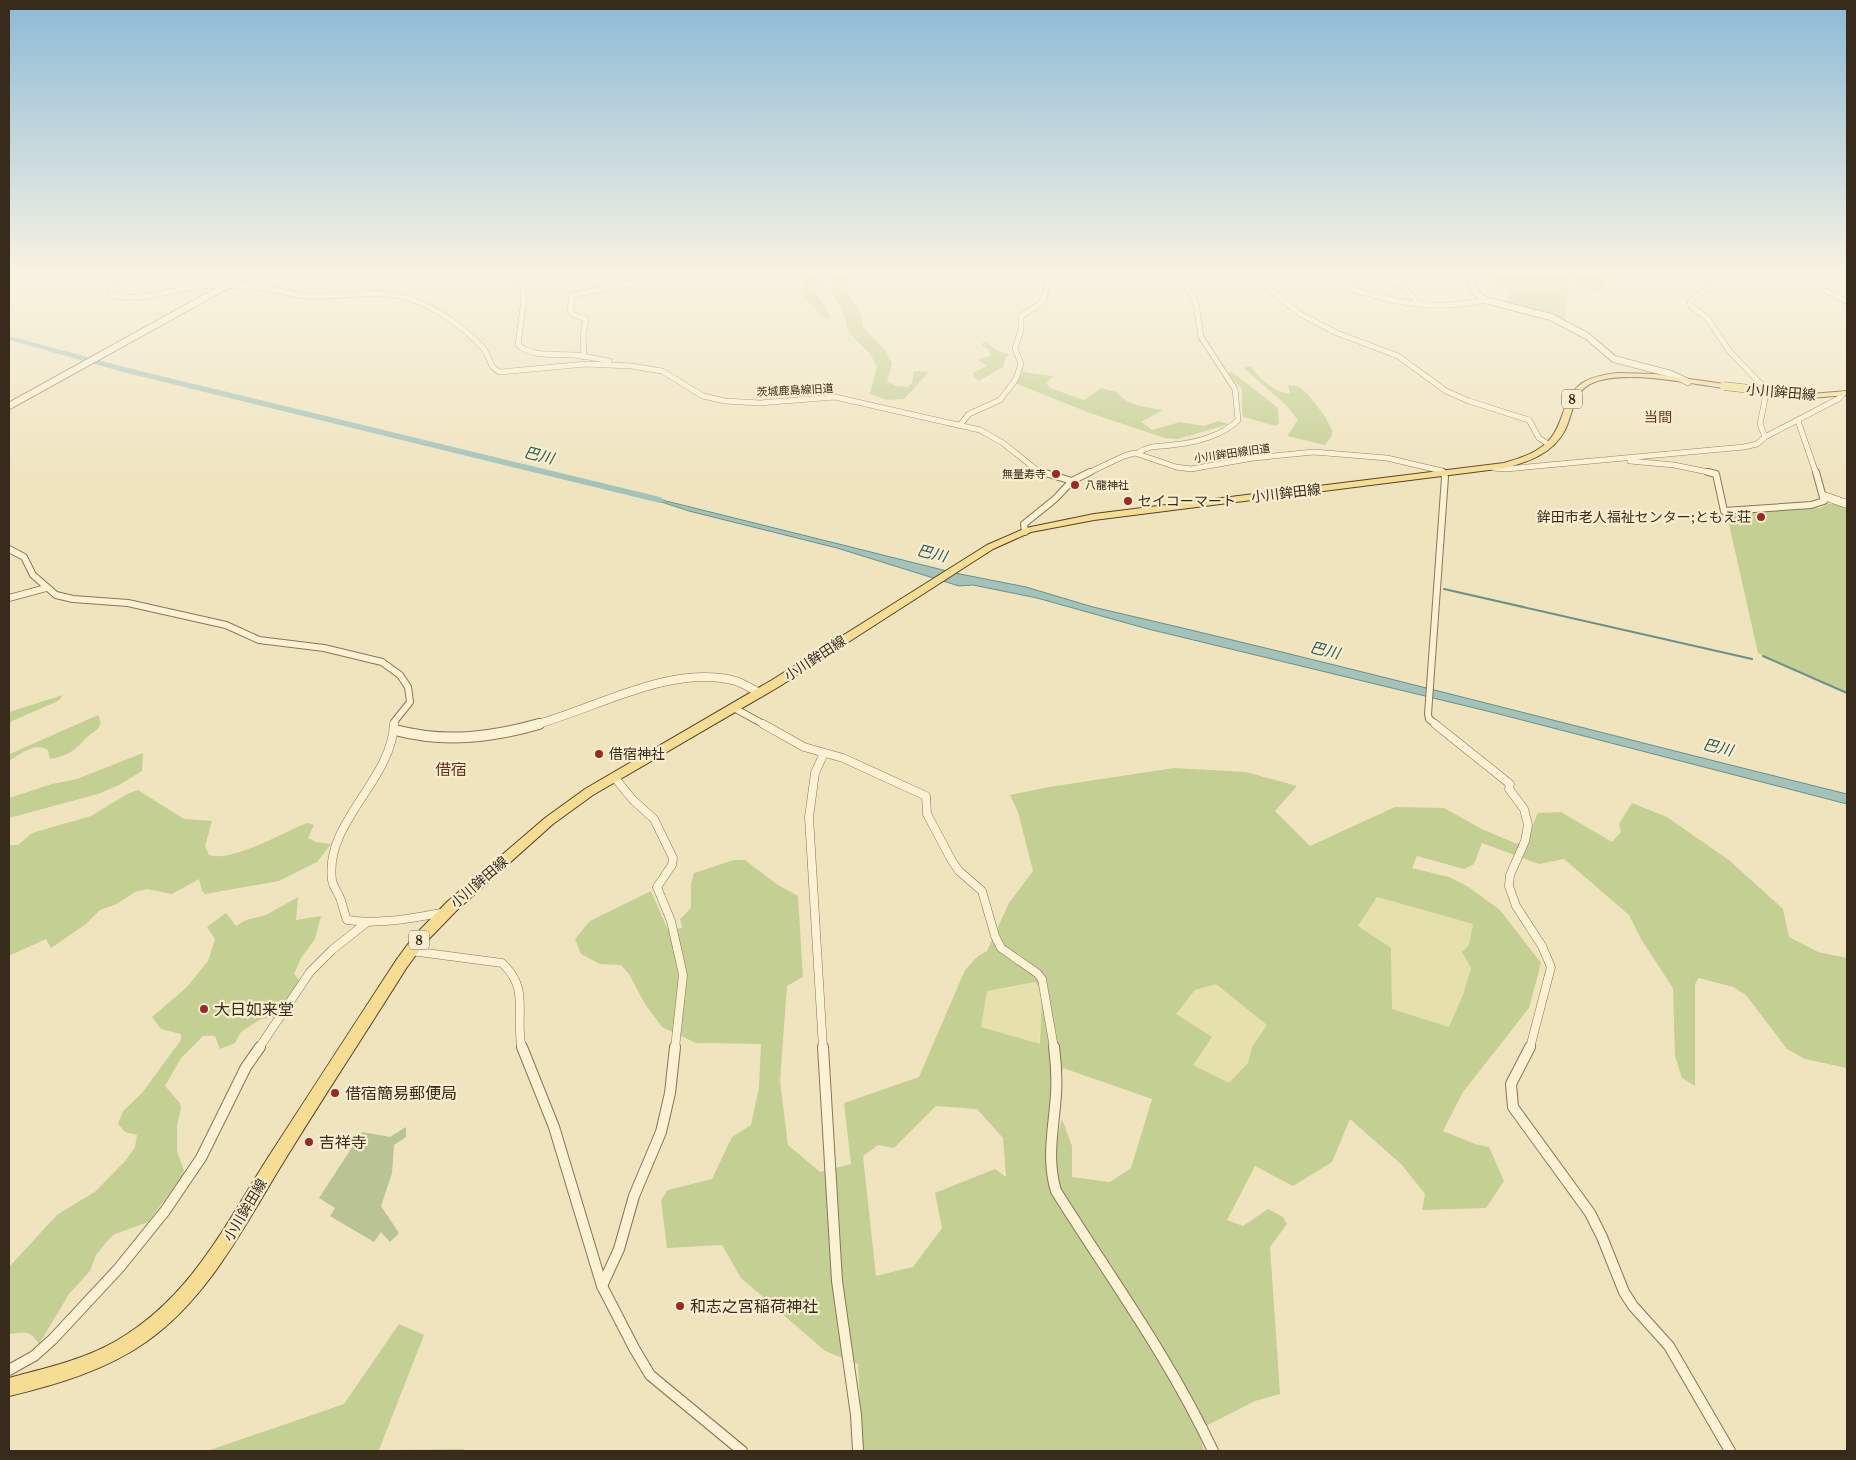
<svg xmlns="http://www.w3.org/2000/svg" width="1856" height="1460" font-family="'Libre Baskerville','Noto Sans JP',serif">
  <rect width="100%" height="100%" fill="#f0e4bf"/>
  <g fill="#e6e0ac">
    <polygon points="1377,897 1473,924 1469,945 1471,968 1463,995 1449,1027 1392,1009 1391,948 1358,926"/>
    <polygon points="1034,982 1042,992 1039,1045 981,1027 986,991"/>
    <polygon points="1216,984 1267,1025 1252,1047 1248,1063 1229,1083 1192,1065 1176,1014 1195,990"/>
  </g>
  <g fill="#c4cf93" fill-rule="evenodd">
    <polygon points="804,276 819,276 816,292 831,318 826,319 803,298"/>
    <polygon points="834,276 845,276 847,291 861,314 863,327 885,350 892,363 887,382 897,386 908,387 912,383 914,371 929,372 904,399 887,400 870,394 877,366 870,354 849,333 844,315 832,292 831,285"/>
    <polygon points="1501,276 1570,276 1565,319 1506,305 1509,288 1492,285"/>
    <polygon points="1571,276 1599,276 1607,288 1595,291"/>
    <polygon points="985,342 998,351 1010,355 1006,357 1003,367 979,381 973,376 973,373 987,366 978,360 991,355 987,349 981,344"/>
    <path d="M 1250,366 C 1258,377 1275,394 1290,393 L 1288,385 C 1291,385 1296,386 1299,387 C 1308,392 1330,421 1332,431 C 1333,436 1328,441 1325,445 L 1287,436 L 1298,420 L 1286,405 L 1244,368 Z"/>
    <path d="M 1023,372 L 1053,376 L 1046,383 L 1050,388 L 1084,400 L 1101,388 L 1117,392 C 1127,406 1147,407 1163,410 L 1141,422 L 1152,430 L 1180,422 L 1204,426 L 1218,421 L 1229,424 L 1178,439 L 1165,438 L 1090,413 L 1015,383 Z"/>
    <polygon points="1232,372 1278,408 1279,423 1276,426 1244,417 1242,413 1242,389 1228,374"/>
    <polygon points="1828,504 1840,504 1847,506 1847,692 1758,653 1726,511 1820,508"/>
    <polygon points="63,695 58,701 12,721 9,725 9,712"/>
    <path d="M 98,715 C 106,729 92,731 85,739 C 76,750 65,757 50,759 L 48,750 C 34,742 21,754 9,761 L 9,755 L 12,753 Z"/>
    <polygon points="143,753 142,771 119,785 98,794 9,818 9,798 52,784 77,779"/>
    <path d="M 1174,768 L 1246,772 L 1297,786 L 1275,811 L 1310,846 L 1395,807 L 1444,808 L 1482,829 L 1517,844 L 1527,837 L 1538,813 L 1561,812 L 1612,842 L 1621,832 L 1619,824 L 1632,803 L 1667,817 L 1730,861 L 1783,909 L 1789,937 L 1818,952 L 1847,958 L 1847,1068 L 1805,1059 L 1787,1049 L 1746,995 L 1733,987 L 1699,978 L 1695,984 L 1695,1086 L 1682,1078 L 1675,1056 L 1673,988 L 1641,939 L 1629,915 L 1564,859 L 1539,864 L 1482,843 L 1474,864 L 1464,869 L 1417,856 L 1412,868 L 1449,877 L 1467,886 L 1500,910 L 1541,963 L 1529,1008 L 1463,1092 L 1443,1131 L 1475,1144 L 1489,1147 L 1504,1181 L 1486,1208 L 1422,1210 L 1425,1194 L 1402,1165 L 1350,1119 L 1332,1162 L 1293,1186 L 1255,1166 L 1227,1220 L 1243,1226 L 1268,1209 L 1283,1217 L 1287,1224 L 1270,1247 L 1280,1394 L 1255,1401 L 1198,1430 L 1204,1451 L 862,1451 L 858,1364 L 825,1351 L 741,1278 L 722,1245 L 667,1248 L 661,1200 L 668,1190 L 712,1179 L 732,1137 L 751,1125 L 759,1087 L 761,1044 L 696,1043 L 662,1027 L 645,1004 L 629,974 L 621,965 L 600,964 L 581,954 L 575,939 L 590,921 L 651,891 L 668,930 L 682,928 L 680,919 L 691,908 L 691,884 L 694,873 L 734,860 L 745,860 L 778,885 L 798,896 L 803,977 L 787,986 L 780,1081 L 788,1145 L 820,1172 L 851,1164 L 844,1103 L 919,1077 L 965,970 L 978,956 L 987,951 L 1009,903 L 1033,871 L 1018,812 L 1010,795 L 1049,787 ZM 1377,897 L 1473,924 L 1469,945 L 1462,952 L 1471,968 L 1463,995 L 1449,1027 L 1392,1009 L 1391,948 L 1358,926 ZM 1035,982 L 1042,992 L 1040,1044 L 981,1027 L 987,991 ZM 1216,984 L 1267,1025 L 1252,1047 L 1248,1063 L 1229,1083 L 1193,1065 L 1212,1037 L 1176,1014 L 1195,990 ZM 1063,1068 L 1152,1099 L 1131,1168 L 1110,1182 L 1072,1177 L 1072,1146 L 1062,1119 L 1057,1139 L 1050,1135 ZM 936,1106 L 977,1109 L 1003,1138 L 1006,1177 L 995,1169 L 935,1193 L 942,1228 L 913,1267 L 876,1276 L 863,1156 L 878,1145 L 894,1148 Z"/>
    <path d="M 138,790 L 184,819 L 212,821 L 205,846 L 209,855 C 231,863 284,832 307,823 L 314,825 L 308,838 L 316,842 L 331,844 L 317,862 L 279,881 L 205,894 L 202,891 L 199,879 L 172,894 L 147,889 L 135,892 L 117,904 L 100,910 L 86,924 L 51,948 L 46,939 L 9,956 L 9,845 L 18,845 L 32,833 L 91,816 L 127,794 Z"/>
    <path d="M 298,897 L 296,920 L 321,916 L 315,939 L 301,958 L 294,974 L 300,981 L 278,1017 L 261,1019 L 241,1032 L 235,1043 L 220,1049 L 215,1036 L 203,1036 L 181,1058 L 165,1086 L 180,1103 L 181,1108 L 177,1126 L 177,1151 L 184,1171 L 181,1178 L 148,1222 L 115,1234 L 108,1240 L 96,1255 L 90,1271 L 69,1294 L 39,1344 C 29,1330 26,1332 9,1334 L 9,1267 L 57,1215 L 96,1191 L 126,1160 L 135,1147 L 137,1135 L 125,1132 L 118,1124 L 123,1111 L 142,1093 L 181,1040 L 181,1034 L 161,1029 L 152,1017 L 186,988 L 208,961 L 215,939 L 207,927 L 226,913 L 236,926 L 246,920 L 266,915 Z"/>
    <polygon points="399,1324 424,1335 379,1450 464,1449 464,1451 207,1451 344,1404"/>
  </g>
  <polygon fill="#bac393" points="406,1127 406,1137 394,1145 392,1173 381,1206 399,1233 390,1242 381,1232 374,1242 330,1216 335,1208 319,1198 362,1132 390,1137"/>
  <path fill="#a3c2ba" stroke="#699089" d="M 634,493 L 955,573 L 1026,587 L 1093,607 C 1345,665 1595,732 1847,794 L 1847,804 L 1491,712 L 1148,629 L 1037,598 L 973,585 L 959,586 L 837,548 L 689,511 Z"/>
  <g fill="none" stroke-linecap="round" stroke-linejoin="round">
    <g stroke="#699089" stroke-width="2">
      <polyline points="1444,589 1752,659"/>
      <polyline points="1763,656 1847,693"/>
    </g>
    <polygon fill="#a3c2ba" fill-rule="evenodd" points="9,336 128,368 660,497 665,500 660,503 123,372 9,340"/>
    <g stroke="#8a7556" stroke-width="6">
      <g id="minor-far3">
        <path d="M 110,276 L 110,289 L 113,295 C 142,303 174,288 203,286 C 226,284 249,286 271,289 C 283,291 294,295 305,296 C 340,298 376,288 411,299 C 436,308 465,328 483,348 C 490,356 489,368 500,372 L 586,364 L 631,366 L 662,371 L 703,396 L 725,401 L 760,403 L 835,397 L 980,430 L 1003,443 L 1038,471 L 1046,473"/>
        <path d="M 521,276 L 524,299 L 518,345 C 534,358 555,353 574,355 C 586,356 597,359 609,361"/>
        <polyline points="1249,276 1264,285 1300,314 1337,333 1398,356 1446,391 1469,401 1529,420 1539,438 1548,444"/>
        <path d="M 1310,276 C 1371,295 1420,315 1485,300"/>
        <polyline points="1377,276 1402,285 1420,305"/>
        <polyline points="1746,276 1704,290 1690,302 1691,306 1707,318 1730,352 1765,388 1766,394 1760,424 1765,437"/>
        <polyline points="1796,276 1847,301"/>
        <polyline points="1394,281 1402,277 1399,276"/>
        <polyline points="287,292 287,288 301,276"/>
        <polyline points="584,357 583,335 586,319 574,315 570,311 572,295 631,283"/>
        <polyline points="1798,421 1816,473"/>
        <path d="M 960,425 L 969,414 L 1000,400 L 1016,379 L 1021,364 L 1015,348 L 1021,330 L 1021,316 C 1044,302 1046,304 1047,276"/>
        <path d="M 1138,453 C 1148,445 1160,447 1172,445 C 1194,443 1223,436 1238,420 L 1235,389 L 1201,337 L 1196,303 L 1189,290 L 1179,282 L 1150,276"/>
        <polyline points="1630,461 1674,465 1713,473"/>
        <polyline points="1493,468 1506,469 1744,447 1757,444 1765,437 1838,399 1843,394"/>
        <polyline points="1088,473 1124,456 1135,453 1176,467 1191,469 1253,458 1314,452 1387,458 1442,471 1443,473"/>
      </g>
    </g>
    <g stroke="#8a7556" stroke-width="8">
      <g id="minor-far2">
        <polyline points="1042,472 1072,481"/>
        <polyline points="1708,472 1716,474 1724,511 1811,505 1824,501 1816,472"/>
        <polyline points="1025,532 1024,524 1055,499 1072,481 1090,472"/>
        <polyline points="9,549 24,557 33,575 56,595 73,599 128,603 226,625 259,640 324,648 382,662 400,675 408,687 410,702 394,722 394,725"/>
        <polyline points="9,598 46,588"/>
        <polyline points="734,708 765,725"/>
        <polyline points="1437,725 1429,719 1428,714 1445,477 1443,472"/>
      </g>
    </g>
    <g stroke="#8a7556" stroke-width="9">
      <g id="minor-far1">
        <path d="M 394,724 C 392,780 324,823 332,880 C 333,887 338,892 340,898 C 343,905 344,913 347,920 C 381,925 413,918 446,912"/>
        <polyline points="763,724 804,747 843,758 926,796 927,814 952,861 959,871 982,891 995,936 1001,948 1037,973 1042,979 1054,1048"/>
        <polyline points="1435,724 1510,784 1509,789 1524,809 1528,825 1525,841 1510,875 1509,886 1516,906 1542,946 1551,967 1530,1048"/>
        <polyline points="614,777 633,800 654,819 673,858 672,865 657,887 671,921 683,975 675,1048"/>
        <path d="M 411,951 L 502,963 C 531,989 514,1016 522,1048"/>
        <polyline points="259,1048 310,972 332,950 366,923"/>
        <polyline points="823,1048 809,817 815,773 824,753"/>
      </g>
    </g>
    <g stroke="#8a7556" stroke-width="12">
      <g id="minor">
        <polyline points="522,1047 554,1127 602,1286 634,1348 650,1375 742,1451"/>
        <polyline points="823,1047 837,1281 856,1415 858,1451"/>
        <path d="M 1054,1047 C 1056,1062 1057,1078 1056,1094 C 1054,1127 1046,1158 1056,1191 C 1110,1277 1170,1359 1213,1451"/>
        <polyline points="1530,1047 1511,1084 1513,1107 1590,1213 1602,1237 1624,1292 1633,1306 1669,1346 1730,1451"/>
        <polyline points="602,1286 619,1249 634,1196 661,1132 670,1093 675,1047"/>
        <polyline points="9,1370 34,1356 53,1339 119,1268 165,1211 201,1158 246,1067 260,1047"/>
      </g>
    </g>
    <g stroke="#8a7556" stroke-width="8">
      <g id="tertiary-far2">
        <polyline points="1475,276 1472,283 1474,291 1485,300 1551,317 1587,336 1614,359 1671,374 1688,382"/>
        <polyline points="9,406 244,276"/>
      </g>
    </g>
    <g stroke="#8a7556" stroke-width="9">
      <g id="tertiary-far1">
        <polyline points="1824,496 1847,504"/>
        <path d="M 534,725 C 595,709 672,663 736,681 C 744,684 752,689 760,693"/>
      </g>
    </g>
    <g stroke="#8a7556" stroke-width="12">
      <path id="tertiary" d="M 395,730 C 444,743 490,738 539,724"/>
    </g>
    <g stroke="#57422b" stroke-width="2">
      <g id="primary">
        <path d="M 1617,373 L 1655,374 L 1724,384 L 1728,386 L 1724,388 C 1689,384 1623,368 1590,384 C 1573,393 1573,414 1565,430 C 1553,453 1529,462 1505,468 L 1094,520 L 1031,532 L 993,549 L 780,686 L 593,795 L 553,824 L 457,910 L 424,944 L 407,967 C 365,1034 322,1099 281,1166 C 242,1230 208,1298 146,1342 C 106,1370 56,1385 9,1396 L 9,1378 C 45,1368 83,1360 116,1341 C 192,1297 226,1223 271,1153 C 313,1088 355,1023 397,959 L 414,936 L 447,902 L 545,818 L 585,789 L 772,680 L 987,545 L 1026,528 L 1094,514 L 1504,463 C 1521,458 1540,452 1551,438 C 1557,430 1560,422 1563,413 C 1573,382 1587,377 1617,373 Z"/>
        <polygon points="1847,391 1847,395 1811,398 1807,396 1811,394"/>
      </g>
    </g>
    <use href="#minor-far3" stroke="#fbf1d3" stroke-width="5"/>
    <use href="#minor-far2" stroke="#fbf1d3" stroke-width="6"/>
    <use href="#minor-far1" stroke="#fbf1d3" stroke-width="8"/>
    <use href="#minor" stroke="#fbf1d3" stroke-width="10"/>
    <use href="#tertiary-far2" stroke="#fbf1d3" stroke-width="6"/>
    <use href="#tertiary-far1" stroke="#fbf1d3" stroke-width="8"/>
    <use href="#tertiary" stroke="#fbf1d3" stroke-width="10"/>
    <use href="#primary" fill="#f6dd94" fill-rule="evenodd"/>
    <g stroke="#57422b" stroke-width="9" stroke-linecap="butt">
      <polyline id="primary-bridge" points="1724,386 1811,396"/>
    </g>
    <use href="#primary-bridge" stroke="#f6dd94" stroke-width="8"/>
  </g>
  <linearGradient id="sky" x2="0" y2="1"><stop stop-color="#8cbad6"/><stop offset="0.57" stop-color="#f8f3e2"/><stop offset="1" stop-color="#f8f3e2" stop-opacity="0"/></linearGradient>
  <rect width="1856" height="480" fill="url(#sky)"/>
  <g fill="#9c2923" stroke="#f7eecf" stroke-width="2">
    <circle cx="1056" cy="474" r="5"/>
    <circle cx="1075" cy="485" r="5"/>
    <circle cx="1128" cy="501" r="5"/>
    <circle cx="1761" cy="517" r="5"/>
    <circle cx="599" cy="754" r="5"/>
    <circle cx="204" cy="1009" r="5"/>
    <circle cx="335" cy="1093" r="5"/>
    <circle cx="309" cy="1142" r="5"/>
    <circle cx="680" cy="1306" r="5"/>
  </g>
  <g text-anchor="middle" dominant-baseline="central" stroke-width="4.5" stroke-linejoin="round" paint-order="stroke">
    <g font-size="11" fill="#392b1c" stroke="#f7eecf">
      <text transform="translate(795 390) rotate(-3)">茨城鹿島線旧道</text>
      <text transform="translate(1232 453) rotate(-8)">小川鉾田線旧道</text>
    </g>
    <g font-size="11" fill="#392b1c" stroke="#f7eecf" text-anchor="end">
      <text x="1046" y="474">無量寿寺</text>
      <text x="1085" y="485" text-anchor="start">八龍神社</text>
    </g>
    <g fill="#f7eecf" stroke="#726652" stroke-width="1">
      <rect x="1562" y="389.5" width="20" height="19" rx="4"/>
      <rect x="409" y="930.5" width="20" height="19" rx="4"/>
    </g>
    <g font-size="12" font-weight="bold" fill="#392b1c">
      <text x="1572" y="399">8</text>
      <text x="419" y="940">8</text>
    </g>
    <g font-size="14" fill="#392b1c" stroke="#f7eecf">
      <text transform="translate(1781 392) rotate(5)">小川鉾田線</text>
      <text transform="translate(1286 493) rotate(-7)">小川鉾田線</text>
      <text transform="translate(815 658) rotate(-33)">小川鉾田線</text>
      <text transform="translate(479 882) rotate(-41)">小川鉾田線</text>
      <text transform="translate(245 1210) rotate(-59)">小川鉾田線</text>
    </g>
    <g font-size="14" fill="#682e19" stroke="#f7eecf">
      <text x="1658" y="417">当間</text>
    </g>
    <g font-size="14" fill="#392b1c" stroke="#f7eecf" text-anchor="start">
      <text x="1138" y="501">セイコーマート</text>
      <text x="1751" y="517" text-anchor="end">鉾田市老人福祉センター;ともえ荘</text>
      <text x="609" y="754">借宿神社</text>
    </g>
    <g font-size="15" font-style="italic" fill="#2a5959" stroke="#f7eecf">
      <text transform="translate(539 455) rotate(14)">巴川</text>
      <text transform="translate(932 553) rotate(14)">巴川</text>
      <text transform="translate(1325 650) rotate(14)">巴川</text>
      <text transform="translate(1718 747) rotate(14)">巴川</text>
    </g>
    <g font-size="16" fill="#682e19" stroke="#f7eecf">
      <text x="451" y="769">借宿</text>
    </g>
    <g font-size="16" fill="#392b1c" stroke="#f7eecf" text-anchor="start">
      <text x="214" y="1009">大日如来堂</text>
      <text x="345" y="1093">借宿簡易郵便局</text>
      <text x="319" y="1142">吉祥寺</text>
      <text x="690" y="1306">和志之宮稲荷神社</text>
    </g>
  </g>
  <rect width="1856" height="1460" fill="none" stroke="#392b1c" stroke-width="20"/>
</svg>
